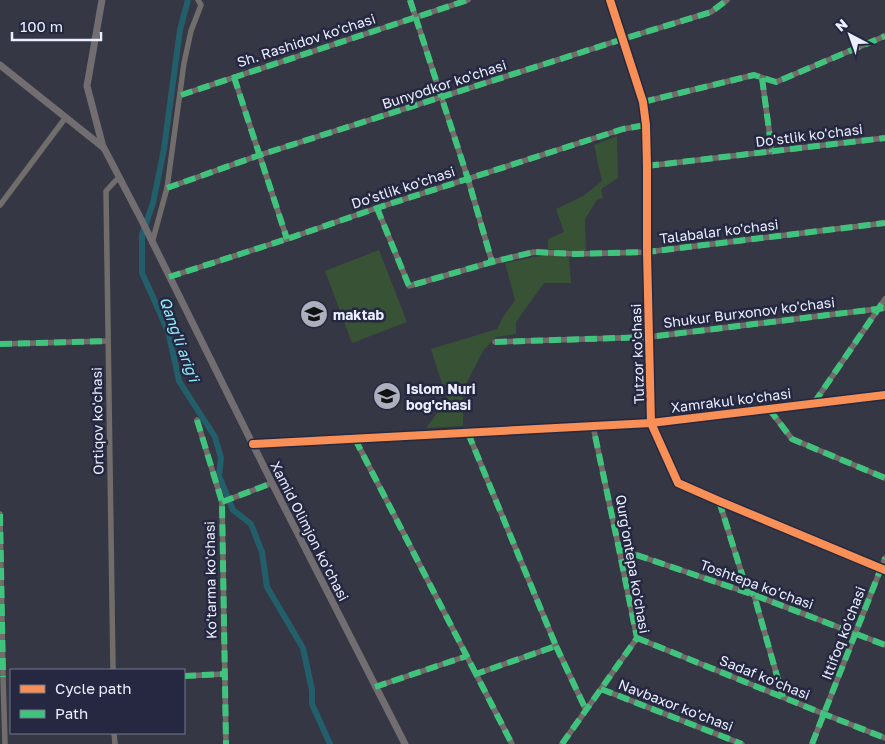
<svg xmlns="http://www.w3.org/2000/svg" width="885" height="744" font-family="'Golos Text',sans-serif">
  <rect width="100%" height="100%" fill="#353745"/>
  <g fill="#375235">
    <polygon points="617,136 618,178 601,189 603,198 597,200 585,219 586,251 576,252 548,249 548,239 564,232 556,209 583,196 602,181 594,145"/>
    <polygon points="379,250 407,322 352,343 325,271"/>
    <polygon points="553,255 569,257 571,283 544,283 516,322 516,334 496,337 483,351 463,390 463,426 426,428 447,400 431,349 497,329 503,317 515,300 505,263 534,257"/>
  </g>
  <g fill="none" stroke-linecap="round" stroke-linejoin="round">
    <polyline stroke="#225f6a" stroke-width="6" points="188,0 180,30 164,149 153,203 142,235 142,273 161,315 169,335 179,381 215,437 221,458 219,476 233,510 251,524 262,552 267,587 303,648 312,690 312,704 330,744"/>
    <g stroke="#716d6b" stroke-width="5.5">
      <polyline points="410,0 468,179 492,262"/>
      <polyline points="610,0 643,102 646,125 647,166 647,252 651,423 678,483 719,501 885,570"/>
      <polyline points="234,77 287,239"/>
      <polyline points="762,78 772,152"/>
      <polyline points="181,95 468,0"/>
      <polyline points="643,102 754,75 776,82 885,36"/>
      <polyline points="647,166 885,138"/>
      <polyline points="167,188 260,155 623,39 711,12 727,0"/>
      <polyline points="0,205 66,117"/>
      <polyline points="377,208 409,286 492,262 534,252 575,254 647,252 885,223"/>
      <polyline points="152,243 167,188 184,63 191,31 201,5 198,0"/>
      <polyline points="169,277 287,239 377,208 623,129 646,125"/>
      <polyline points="495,342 649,337 885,308"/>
      <polyline points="0,344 108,341"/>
      <polyline points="814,403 885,299"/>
      <polyline points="769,409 792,439 885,478"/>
      <polyline points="197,420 222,502 226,744"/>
      <polyline points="468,433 556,646 476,674 512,744"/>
      <polyline points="355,439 476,674"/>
      <polyline points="253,444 651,423 885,395"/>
      <polyline points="719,501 746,587 754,595 783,697"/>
      <polyline points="222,502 272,483"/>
      <polyline points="0,514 3,677 5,744"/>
      <polyline points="619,549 754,595 885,645"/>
      <polyline points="637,638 824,714 885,738"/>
      <polyline points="556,646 586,710"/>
      <polyline points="113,670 106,191 119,177"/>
      <polyline points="184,676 224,674"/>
      <polyline points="375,687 467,656"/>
      <polyline points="601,689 742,744"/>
      <polyline points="114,733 115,744"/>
      <polyline points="562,744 637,638 619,549 593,426"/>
      <polyline points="812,744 885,558"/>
    </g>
    <g stroke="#716d70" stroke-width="7">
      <polyline points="102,0 87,86 103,147"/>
      <polyline points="0,65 104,148 142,221 272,483 405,744"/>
    </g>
    <g stroke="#40c37c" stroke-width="6" stroke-dasharray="12 6" stroke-linecap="butt">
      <polyline points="410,0 468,179 492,262"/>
      <polyline points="234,77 287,239"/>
      <polyline points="762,78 772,152"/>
      <polyline points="181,95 468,0"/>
      <polyline points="643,102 754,75 776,82 885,36"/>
      <polyline points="647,166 885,138"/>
      <polyline points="167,188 260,155 623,39 711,12 727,0"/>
      <polyline points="377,208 409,286 492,262 534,252 575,254 647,252 885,223"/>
      <polyline points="169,277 287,239 377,208 623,129 646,125"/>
      <polyline points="495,342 649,337 885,308"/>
      <polyline points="0,344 108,341"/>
      <polyline points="814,403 885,299"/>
      <polyline points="769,409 792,439 885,478"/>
      <polyline points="197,420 222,502 226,744"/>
      <polyline points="468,433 556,646 476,674 512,744"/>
      <polyline points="355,439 476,674"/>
      <polyline points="719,501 746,587 754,595 783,697"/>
      <polyline points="222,502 272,483"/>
      <polyline points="0,514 3,677"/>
      <polyline points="619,549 754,595 885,645"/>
      <polyline points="637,638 824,714 885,738"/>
      <polyline points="556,646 586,710"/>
      <polyline points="184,676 224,674"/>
      <polyline points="375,687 467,656"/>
      <polyline points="601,689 742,744"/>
      <polyline points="562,744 637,638 619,549 593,426"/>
      <polyline points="812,744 885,558"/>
    </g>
    <g stroke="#252840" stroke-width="11">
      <g id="cycleway">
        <polyline points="610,0 643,102 646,125 647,166 647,252 651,423 678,483 719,501 885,570"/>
        <polyline points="253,444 651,423 885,395"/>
      </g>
    </g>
    <use href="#cycleway" stroke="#f78f57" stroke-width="8"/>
  </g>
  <defs>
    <g id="school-disc" transform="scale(1.4375)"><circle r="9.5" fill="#abafbe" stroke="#252840"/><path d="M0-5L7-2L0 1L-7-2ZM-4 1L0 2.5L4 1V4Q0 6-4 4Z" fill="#111"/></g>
  </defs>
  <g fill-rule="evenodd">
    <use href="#school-disc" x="314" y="314"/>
    <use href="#school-disc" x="387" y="396"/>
  </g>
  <g text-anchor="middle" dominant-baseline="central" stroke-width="5" stroke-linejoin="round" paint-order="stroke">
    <g font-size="14" fill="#ebefff" stroke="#252840">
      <text transform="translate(306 40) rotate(-18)">Sh. Rashidov ko'chasi</text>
      <text transform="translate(444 84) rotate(-18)">Bunyodkor ko'chasi</text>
      <text transform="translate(809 135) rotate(-7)">Do'stlik ko'chasi</text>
      <text transform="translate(403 187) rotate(-18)">Do'stlik ko'chasi</text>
      <text transform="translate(719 231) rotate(-7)">Talabalar ko'chasi</text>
      <text transform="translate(749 312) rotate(-7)">Shukur Burxonov ko'chasi</text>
      <text transform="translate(637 354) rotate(-92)">Tutzor ko'chasi</text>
      <text transform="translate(731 400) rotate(-7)">Xamrakul ko'chasi</text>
      <text transform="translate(97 421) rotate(-91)">Ortiqov ko'chasi</text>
      <text transform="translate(310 531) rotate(63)">Xamid Olimjon ko'chasi</text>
      <text transform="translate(633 564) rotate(80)">Qurg'ontepa ko'chasi</text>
      <text transform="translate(210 580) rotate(-91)">Ko'tarma ko'chasi</text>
      <text transform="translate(757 584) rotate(20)">Toshtepa ko'chasi</text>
      <text transform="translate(843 633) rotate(-69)">Ittifoq ko'chasi</text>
      <text transform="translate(765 677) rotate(22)">Sadaf ko'chasi</text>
      <text transform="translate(676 705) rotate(21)">Navbaxor ko'chasi</text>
    </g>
    <g font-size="14" font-weight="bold" fill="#ebefff" stroke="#252840" text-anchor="start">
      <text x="333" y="314">maktab</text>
      <text x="406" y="388">Islom Nuri<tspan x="406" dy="16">bog'chasi</tspan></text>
    </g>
    <g font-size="15" font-style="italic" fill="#91eefe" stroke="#252840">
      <text transform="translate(180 339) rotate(70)">Qang'li arig'i</text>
    </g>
  </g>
  <rect x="10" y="669" width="175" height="65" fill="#252840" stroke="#74788c"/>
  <rect x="20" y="685" width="25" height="8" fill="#f78f57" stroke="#74788c"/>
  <text x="55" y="694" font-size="15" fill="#ebefff">Cycle path</text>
  <rect x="20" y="710" width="25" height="8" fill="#40c37c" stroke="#74788c"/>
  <text x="55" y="719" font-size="15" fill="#ebefff">Path</text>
  <g transform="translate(850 35) rotate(319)" stroke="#252840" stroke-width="4" paint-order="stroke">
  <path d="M0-4L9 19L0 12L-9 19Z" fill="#ebefff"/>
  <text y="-8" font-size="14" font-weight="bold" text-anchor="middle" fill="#ebefff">N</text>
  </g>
  <path d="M12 32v8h89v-8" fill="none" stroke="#ebefff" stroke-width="2.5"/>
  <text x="20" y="32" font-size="15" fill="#ebefff" stroke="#252840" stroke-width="4" paint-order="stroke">100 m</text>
</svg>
